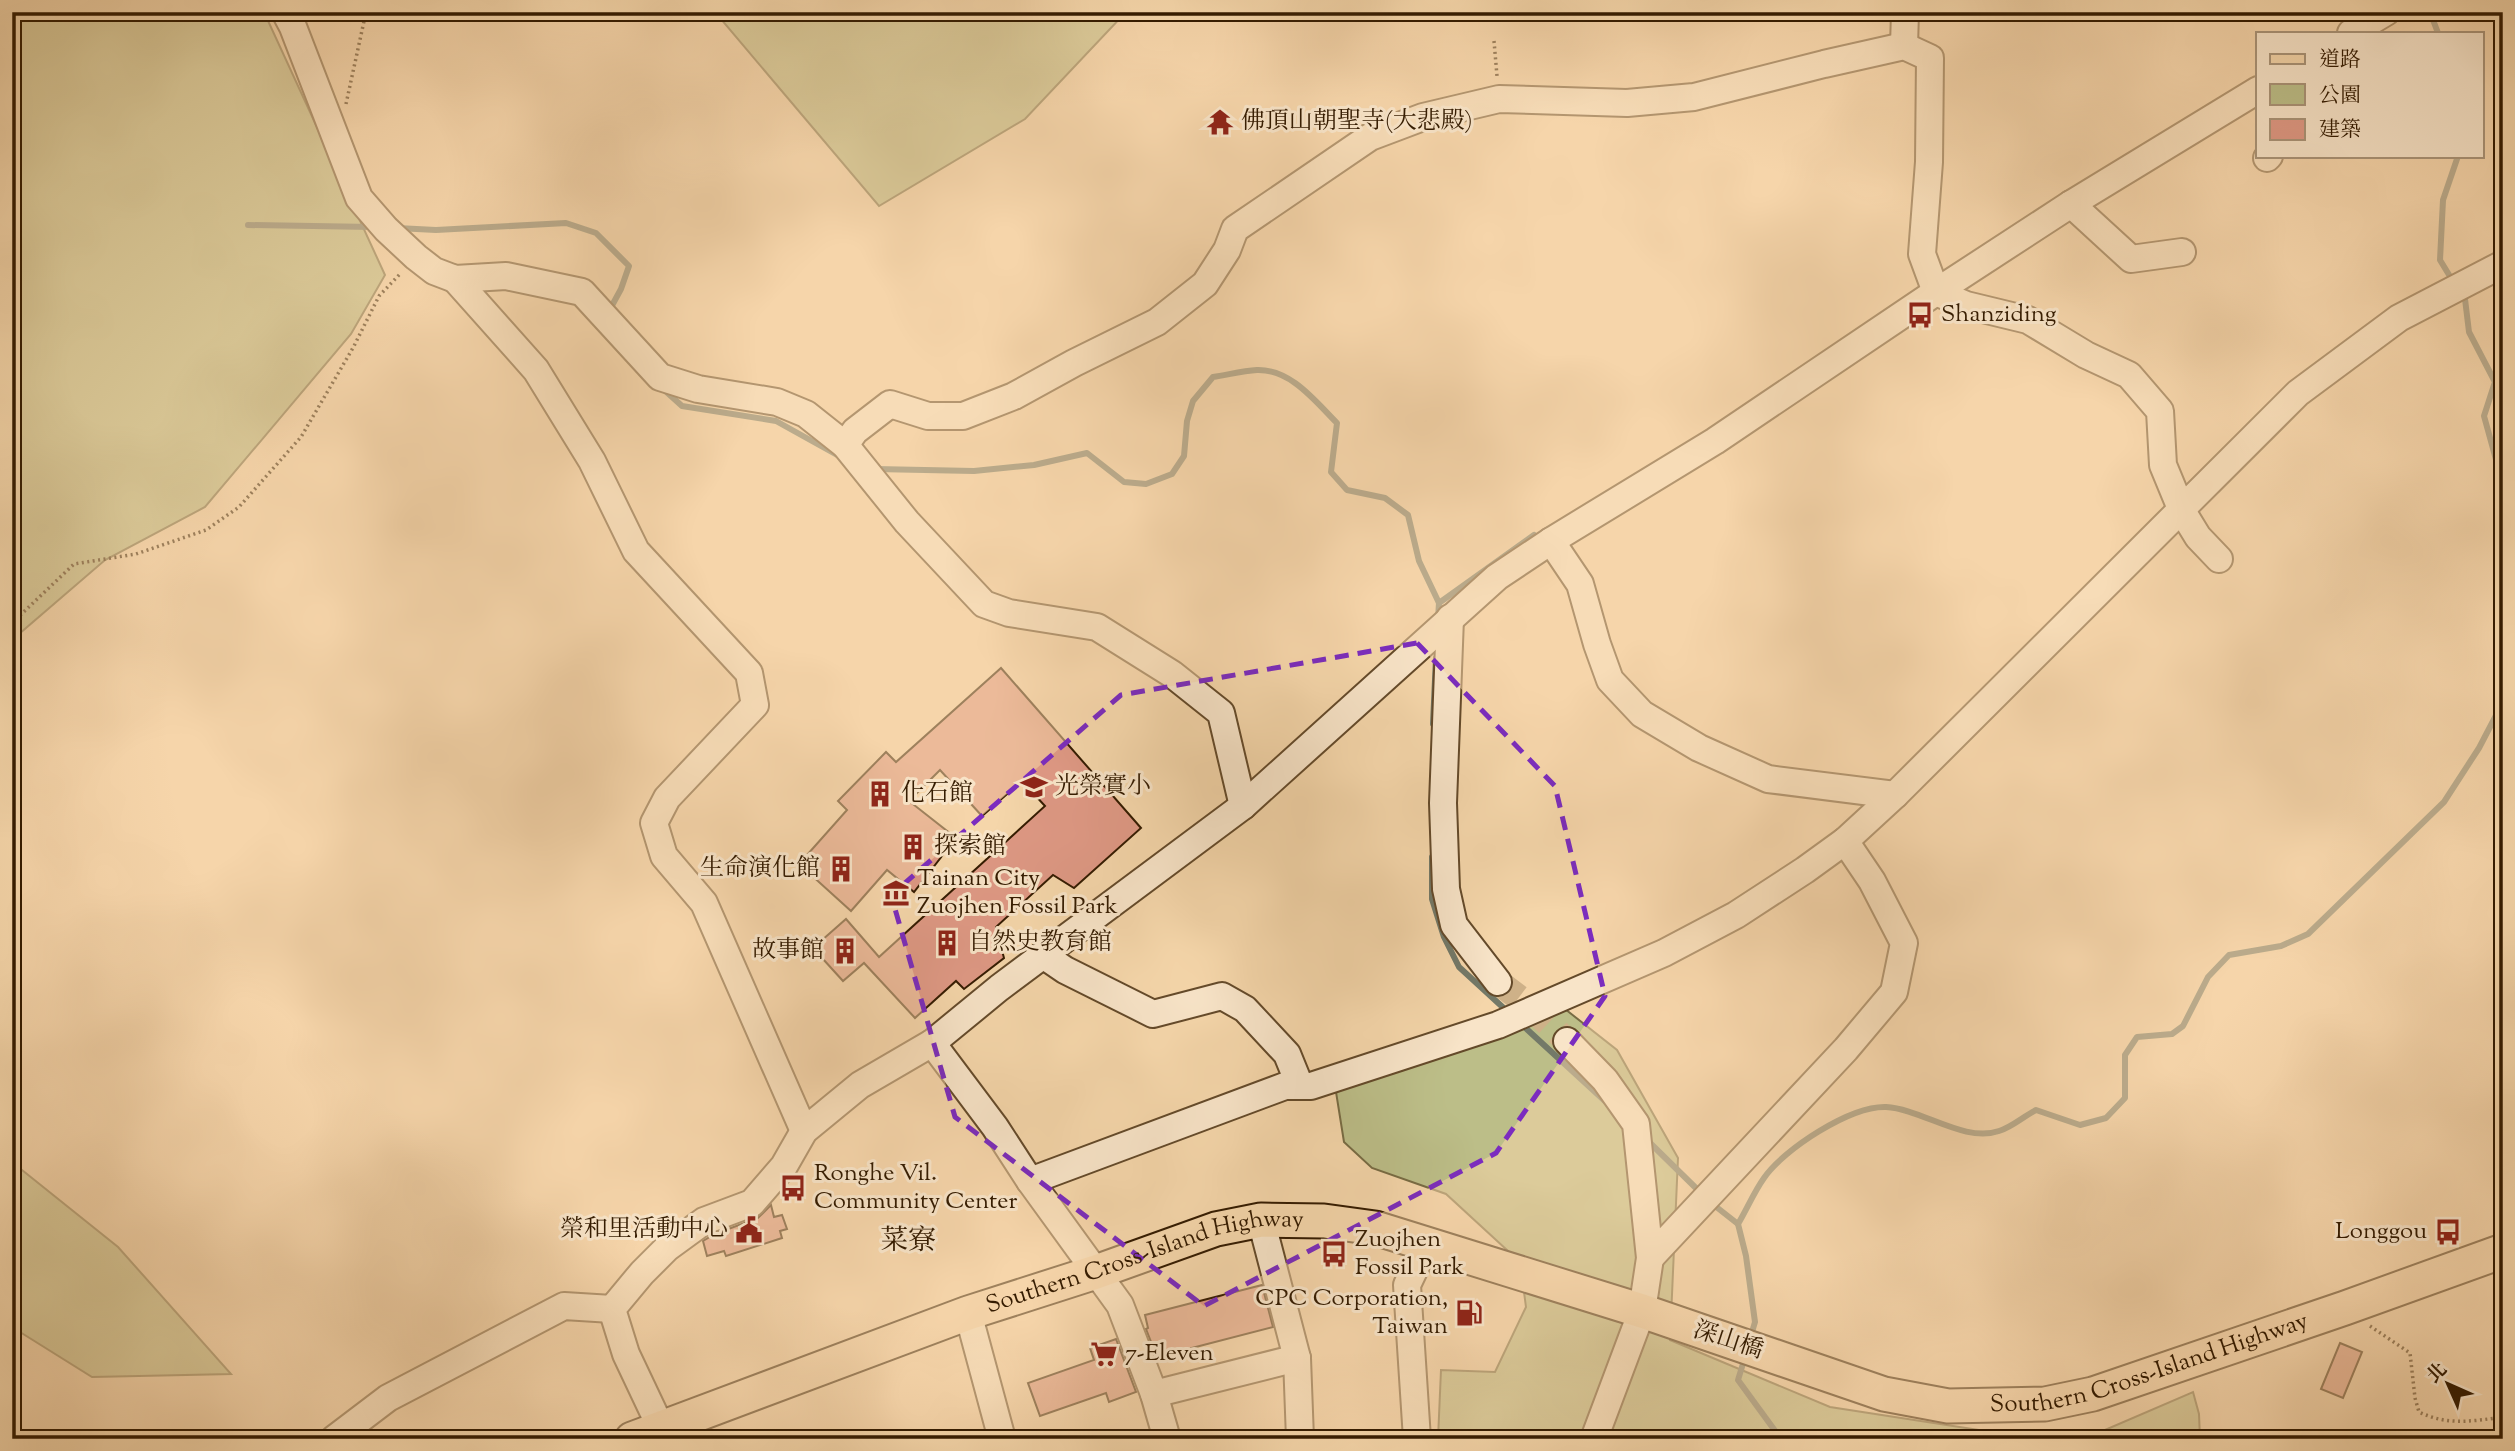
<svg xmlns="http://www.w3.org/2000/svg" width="2515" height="1451" font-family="'Sorts Mill Goudy','Noto Serif TC',serif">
  <rect width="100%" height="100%" fill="#f5d6aa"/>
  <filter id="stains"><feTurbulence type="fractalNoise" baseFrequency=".00286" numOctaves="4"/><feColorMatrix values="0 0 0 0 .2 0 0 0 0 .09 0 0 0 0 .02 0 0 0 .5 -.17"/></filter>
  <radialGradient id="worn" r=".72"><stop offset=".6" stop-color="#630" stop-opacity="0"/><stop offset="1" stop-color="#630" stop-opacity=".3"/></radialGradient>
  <g fill="#bcbe88" stroke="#786c44" stroke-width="2">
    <polygon points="12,12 264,12 385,275 351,334 205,507 105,560 12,640"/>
    <polygon points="715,12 1126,12 1025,119 879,206"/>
    <polygon points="1565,1009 1617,1050 1678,1158 1670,1340 1830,1407 2037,1439 1438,1439 1441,1370 1495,1372 1526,1307 1520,1262 1446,1194 1372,1168 1344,1142 1336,1092 1457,1045"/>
    <polygon points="12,1162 118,1247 231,1374 92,1377 12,1327"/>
    <polygon points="2193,1392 2199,1414 2200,1439 2084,1439"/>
  </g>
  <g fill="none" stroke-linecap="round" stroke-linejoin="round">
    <g stroke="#737968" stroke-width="6">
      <polyline points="2430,12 2438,33"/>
      <polyline points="248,225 372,227"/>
      <polyline points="397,228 436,230 566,223 596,233 629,266 621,289 609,311"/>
      <polyline points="2454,283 2440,260 2443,200 2458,156"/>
      <polyline points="2460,293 2465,299 2469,332 2495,382 2484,416 2503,485"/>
      <polyline points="661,387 682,406 776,421 839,456"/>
      <path d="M 875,469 L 974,471 L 1034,465 L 1087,453 L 1124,482 L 1146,484 L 1172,474 L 1184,456 L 1187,421 L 1193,401 L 1213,377 C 1227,375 1242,371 1257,370 C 1291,369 1315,401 1337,423 L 1331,472 L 1347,490 L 1385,498 L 1408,515 L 1419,561 L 1439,603 L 1438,619"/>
      <polyline points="1439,603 1534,535"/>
      <polyline points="1433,724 1436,658"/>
      <polyline points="1432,857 1432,899 1444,937 1459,967 1508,1012"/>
      <polyline points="1519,1022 1606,1102"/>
      <polyline points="1645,1138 1702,1194"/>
      <polyline points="1710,1202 1738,1224 1746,1256 1755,1322 1750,1339"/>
      <path d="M 1738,1224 C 1747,1209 1754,1192 1764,1178 C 1784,1149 1850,1106 1886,1107 C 1922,1109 1964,1143 1999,1131 C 2012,1127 2024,1116 2036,1110 L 2080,1125 L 2106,1118 L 2125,1098 L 2125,1055 L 2137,1037 L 2172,1034 L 2183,1026 L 2208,977 L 2229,955 L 2281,946 L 2308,934 L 2444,802 L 2479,748 L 2503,702"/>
      <polyline points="1745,1357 1738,1380 1781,1439"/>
    </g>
  </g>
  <g fill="#df9985" stroke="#341b00" stroke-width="2">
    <polygon points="1001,668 1141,828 1074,888 1053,875 996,927 1004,958 964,989 956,981 915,1018 864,963 843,981 813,948 846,919 879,957 1045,806 1022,781 982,816 940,770 909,801 956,838 914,892 887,870 851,911 799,864 847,810 838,801 886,752 896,762"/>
    <polygon points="771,1205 774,1217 782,1215 787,1229 780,1231 782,1238 726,1256 724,1251 707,1256 703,1241 715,1234 758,1218"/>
    <polygon points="1262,1285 1273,1327 1157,1357 1146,1329 1148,1328 1145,1315"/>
    <polygon points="1116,1339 1136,1392 1109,1402 1106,1393 1040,1416 1028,1383 1094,1360 1090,1348"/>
    <polygon points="2340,1343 2362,1352 2343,1398 2321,1389"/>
  </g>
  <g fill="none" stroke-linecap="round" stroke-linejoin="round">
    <polyline stroke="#ceb188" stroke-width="26" stroke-dasharray="26 13" stroke-linecap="butt" points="1498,982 1526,1003 1567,1041"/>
    <g stroke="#644a2a" stroke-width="30">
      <g id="minor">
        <polyline points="285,12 293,27 359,198 386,229 416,257 434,271 455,279 506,276 582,292 660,377 698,389 777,402 806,414 845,445 907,522 984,604 1009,613 1097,627 1172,674 1221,713 1243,806"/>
        <polyline points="2351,33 2386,12"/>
        <polyline points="1904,46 1905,12"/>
        <polyline points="2267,158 2269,156"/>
        <polyline points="2071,204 2131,259 2182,252"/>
        <polyline points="455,279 536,370 592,461 636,551 749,673 755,705 667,798 654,823 664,856 704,903 804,1131"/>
        <polyline points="845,445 855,431 890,404 928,416 963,416 1014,396 1074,363 1157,322 1205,284 1227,250 1235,229 1370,137 1423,117 1499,99 1627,103 1694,97 1824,64 1904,46 1930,58 1929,162 1922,254 1936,292 1966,305 2028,320 2086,355 2129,375 2160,411 2163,465 2182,511 2198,537 2219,559"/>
        <polyline points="1551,541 1580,584 1597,644 1610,680 1642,714 1699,748 1768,779 1895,795"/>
        <polyline points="1450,618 1443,803 1446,889 1454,925 1498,982"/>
        <polyline points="1043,955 1065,970 1153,1014 1222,996 1245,1009 1287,1054 1300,1086"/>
        <polyline points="1567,1041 1605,1080 1636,1124 1650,1258 1642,1311 1594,1439"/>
        <polyline points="932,1043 995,1127 1030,1181 1120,1305 1154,1394 1167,1439"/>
        <polyline points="1030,1181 1285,1086 1311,1086 1498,1025 1664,953 1736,915 1805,870 1845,841 1895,795 2298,393 2399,318 2503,264"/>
        <polyline points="1261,1220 1297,1358 1300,1439"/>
        <polyline points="1650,1258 1846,1049 1894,992 1904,943 1872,881 1845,841"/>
        <polyline points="968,1313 1002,1439"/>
        <polyline points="1154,1394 1297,1358"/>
        <polyline points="661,1428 626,1354 612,1309 642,1273 667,1248 704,1221 752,1203 784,1166 804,1131 860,1085 932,1043 999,988 1243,806 1497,577 1551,541 1715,441 1936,292 2071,204 2258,90"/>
        <polyline points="334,1439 388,1398 564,1306 612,1309"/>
        <polyline points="1417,1439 1407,1285 1427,1243"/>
      </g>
    </g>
    <g stroke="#341b00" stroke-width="37">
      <g id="major">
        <path id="s1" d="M 632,1439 L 968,1313 L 1096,1272 L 1216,1229 L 1261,1220 L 1324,1221 L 1375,1228 L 1642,1311 L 1884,1394 L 1948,1406 L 2045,1404 L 2093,1394 L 2345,1308 L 2503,1251"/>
      </g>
    </g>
    <g stroke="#341b00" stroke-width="3.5" stroke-dasharray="2 3.5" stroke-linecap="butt">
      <polyline points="1494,41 1497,76"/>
      <polyline points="346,104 366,12"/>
      <polyline points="12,623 74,564 136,554 206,530 239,507 301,437 354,346 379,296 400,274"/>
      <path d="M 2370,1326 L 2410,1353 L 2415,1398 L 2419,1412 C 2448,1426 2473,1421 2503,1417"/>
    </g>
    <use href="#minor" stroke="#f8e4c8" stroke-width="26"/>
    <use href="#major" stroke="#f5d6aa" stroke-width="33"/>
  </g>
  <path d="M0 0H2515V1451H0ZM 1417,643 L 1555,786 L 1605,996 L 1496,1153 L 1204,1306 L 955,1117 L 891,895 L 1121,695 Z" fill="#f5d6aa" fill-opacity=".55" fill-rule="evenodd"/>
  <path fill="none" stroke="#7b2cbf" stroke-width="5" stroke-dasharray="14 9" stroke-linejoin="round" d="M 1417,643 L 1555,786 L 1605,996 L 1496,1153 L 1204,1306 L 955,1117 L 891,895 L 1121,695 Z"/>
  <defs>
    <g id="temple-bare" transform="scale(2.1)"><path d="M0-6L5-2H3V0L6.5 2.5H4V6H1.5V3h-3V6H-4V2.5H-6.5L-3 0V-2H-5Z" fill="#8f2418" stroke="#f8e4c8" stroke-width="2.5" paint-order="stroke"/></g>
    <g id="bus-bare" transform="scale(2.1)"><path d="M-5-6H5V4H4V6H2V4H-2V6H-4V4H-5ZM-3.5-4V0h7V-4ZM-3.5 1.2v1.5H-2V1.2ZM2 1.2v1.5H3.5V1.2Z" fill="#8f2418" stroke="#f8e4c8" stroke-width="2.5" paint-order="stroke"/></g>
    <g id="school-bare" transform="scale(2.1)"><path d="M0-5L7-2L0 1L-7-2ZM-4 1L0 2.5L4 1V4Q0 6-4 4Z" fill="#8f2418" stroke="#f8e4c8" stroke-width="2.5" paint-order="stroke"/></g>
    <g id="building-bare" transform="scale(2.1)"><path d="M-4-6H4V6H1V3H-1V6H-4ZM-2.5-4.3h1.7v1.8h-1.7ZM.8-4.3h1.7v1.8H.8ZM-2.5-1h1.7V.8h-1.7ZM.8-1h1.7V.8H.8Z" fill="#8f2418" stroke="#f8e4c8" stroke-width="2.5" paint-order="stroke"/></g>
    <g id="museum-bare" transform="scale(2.1)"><path d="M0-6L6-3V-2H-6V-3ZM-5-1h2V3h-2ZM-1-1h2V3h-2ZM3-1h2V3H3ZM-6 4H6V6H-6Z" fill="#8f2418" stroke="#f8e4c8" stroke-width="2.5" paint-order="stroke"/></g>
    <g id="civic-bare" transform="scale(2.1)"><path d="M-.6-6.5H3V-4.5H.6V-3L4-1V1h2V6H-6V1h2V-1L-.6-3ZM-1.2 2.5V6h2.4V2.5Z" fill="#8f2418" stroke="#f8e4c8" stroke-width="2.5" paint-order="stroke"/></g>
    <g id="fuel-bare" transform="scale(2.1)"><path d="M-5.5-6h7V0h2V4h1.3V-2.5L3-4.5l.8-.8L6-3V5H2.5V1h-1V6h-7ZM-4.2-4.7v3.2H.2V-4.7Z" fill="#8f2418" stroke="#f8e4c8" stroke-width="2.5" paint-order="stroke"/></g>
    <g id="supermarket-bare" transform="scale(2.1)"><path d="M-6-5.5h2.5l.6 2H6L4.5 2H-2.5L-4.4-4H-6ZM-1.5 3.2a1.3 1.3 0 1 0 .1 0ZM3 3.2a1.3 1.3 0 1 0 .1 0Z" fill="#8f2418" stroke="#f8e4c8" stroke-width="2.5" paint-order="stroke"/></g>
  </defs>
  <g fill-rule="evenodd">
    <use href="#temple-bare" x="1220" y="122"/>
    <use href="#bus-bare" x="1920" y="315"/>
    <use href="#school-bare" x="1034" y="787"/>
    <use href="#building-bare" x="880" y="794"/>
    <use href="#building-bare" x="913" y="847"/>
    <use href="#building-bare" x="841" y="869"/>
    <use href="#museum-bare" x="896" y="893"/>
    <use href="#building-bare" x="947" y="943"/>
    <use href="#building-bare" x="845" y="951"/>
    <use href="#bus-bare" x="793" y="1188"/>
    <use href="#civic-bare" x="749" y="1230"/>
    <use href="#bus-bare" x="2448" y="1232"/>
    <use href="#bus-bare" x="1334" y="1254"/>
    <use href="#fuel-bare" x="1469" y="1313"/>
    <use href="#supermarket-bare" x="1104" y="1354"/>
  </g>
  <g text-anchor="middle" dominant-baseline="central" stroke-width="6" stroke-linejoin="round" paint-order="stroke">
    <g font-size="24" fill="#341b00" stroke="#f8e4c8" text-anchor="start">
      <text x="1241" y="122">佛頂山朝聖寺(大悲殿)</text>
      <text x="1941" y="315">Shanziding</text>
      <text x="1055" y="787">光榮實小</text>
      <text x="901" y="794">化石館</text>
      <text x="934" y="847">探索館</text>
      <text x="820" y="869" text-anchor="end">生命演化館</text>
      <text x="917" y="879">Tainan City<tspan x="917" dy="28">Zuojhen Fossil Park</tspan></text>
      <text x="968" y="943">自然史教育館</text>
      <text x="824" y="951" text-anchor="end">故事館</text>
      <text x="814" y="1174">Ronghe Vil.<tspan x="814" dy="28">Community Center</tspan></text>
      <text x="728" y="1230" text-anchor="end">榮和里活動中心</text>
      <text x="2427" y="1232" text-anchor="end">Longgou</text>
      <text x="1355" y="1240">Zuojhen<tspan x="1355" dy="28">Fossil Park</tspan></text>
      <text x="1448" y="1299" text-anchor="end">CPC Corporation,<tspan x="1448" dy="28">Taiwan</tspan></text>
      <text x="1125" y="1354">7-Eleven</text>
    </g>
    <g font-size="24" fill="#341b00" stroke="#f8e4c8">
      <text stroke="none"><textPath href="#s1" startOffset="544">Southern Cross-Island Highway</textPath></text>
      <text transform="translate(1728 1341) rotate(18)">深山橋</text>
      <text stroke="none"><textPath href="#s1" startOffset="1589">Southern Cross-Island Highway</textPath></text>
    </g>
    <g font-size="28" fill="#341b00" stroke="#f8e4c8">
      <text x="908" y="1242">菜寮</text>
    </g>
  </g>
  <rect width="2515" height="1451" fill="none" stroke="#f5d6aa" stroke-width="42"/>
  <rect x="14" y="14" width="2487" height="1423" fill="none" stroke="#341b00" stroke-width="3.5"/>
  <rect x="21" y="21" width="2473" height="1409" fill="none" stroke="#341b00" stroke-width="2"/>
  <rect x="2256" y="32" width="228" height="126" fill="#f8e4c8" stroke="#aa9478" stroke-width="2"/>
  <rect x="2270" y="54" width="35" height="10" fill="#f5d6aa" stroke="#aa9478" stroke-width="2"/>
  <text x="2319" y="66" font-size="21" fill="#341b00">道路</text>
  <rect x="2270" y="84" width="35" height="21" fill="#bcbe88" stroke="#aa9478" stroke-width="2"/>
  <text x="2319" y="102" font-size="21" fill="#341b00">公園</text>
  <rect x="2270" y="119" width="35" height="21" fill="#df9985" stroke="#aa9478" stroke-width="2"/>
  <text x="2319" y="136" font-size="21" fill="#341b00">建築</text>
  <g transform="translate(2448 1384) rotate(315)" stroke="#f8e4c8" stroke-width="5" paint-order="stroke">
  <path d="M0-5L12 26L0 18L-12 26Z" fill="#341b00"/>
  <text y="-10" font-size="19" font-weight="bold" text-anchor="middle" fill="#341b00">北</text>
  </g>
  <rect width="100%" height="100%" filter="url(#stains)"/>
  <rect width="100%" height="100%" fill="url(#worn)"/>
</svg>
